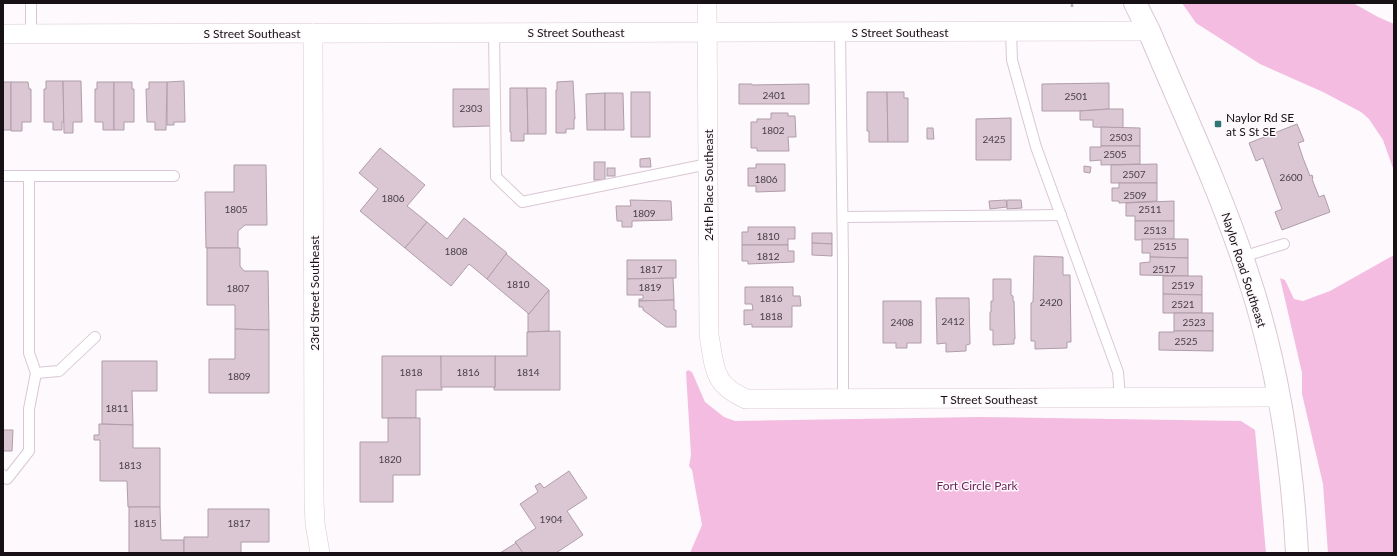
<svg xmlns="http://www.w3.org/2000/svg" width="1397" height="556" font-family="Lato,sans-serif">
  <rect width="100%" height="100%" fill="#fdf9fc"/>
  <g fill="#f4bce1">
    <polygon points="1182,3 1353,3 1378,17 1394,24 1394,171 1383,140 1369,119 1361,112 1323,92 1260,64 1196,23"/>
    <polygon points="1394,255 1394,553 1328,553 1323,484 1302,394 1302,373 1280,278 1285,280 1294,299 1303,301 1330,291"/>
    <polygon points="688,370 692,372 705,402 724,417 735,421 980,417 1241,421 1255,430 1266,553 690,553 702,525 692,470 689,466 691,455 686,372"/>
  </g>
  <g fill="#dac7d3" stroke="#b09da9">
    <polygon points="46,81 63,81 64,122 62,122 62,130 53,130 53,122 44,122 44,89 46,89"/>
    <polygon points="63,81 81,81 82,122 73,122 73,133 64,133"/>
    <polygon points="184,81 185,122 174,122 174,125 167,125 167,82"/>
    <polygon points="573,81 575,119 574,119 574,129 566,129 566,133 556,133 556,90 557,90 557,82"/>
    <rect x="3" y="82" width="8" height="48"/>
    <polygon points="11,82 28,82 29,89 31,89 31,122 22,122 22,131 11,131"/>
    <polygon points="97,82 114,82 114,130 103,130 103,122 95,122 95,89 97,89"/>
    <polygon points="114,82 132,82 132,89 134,89 134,122 124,122 124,130 114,130"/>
    <polygon points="149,82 167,82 166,130 155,130 155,122 147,122 146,89 149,89"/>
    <polygon points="1109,83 1109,109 1080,111 1042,111 1042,84"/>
    <polygon points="739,84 752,84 752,85 809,84 809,104 739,104"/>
    <polygon points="510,88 527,88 528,134 524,134 524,141 511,141 511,132 510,132"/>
    <polygon points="527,88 546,88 546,134 528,134"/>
    <polygon points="453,89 490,89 490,126 453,127"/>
    <rect x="631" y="92" width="19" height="45"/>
    <polygon points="867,92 887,92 888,142 869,142 869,131 867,131"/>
    <polygon points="887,92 904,92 904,98 908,98 908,142 888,142"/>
    <polygon points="605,93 605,130 587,130 586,94"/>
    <polygon points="605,93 623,93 624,130 605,130"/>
    <polygon points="1109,109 1123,109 1123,128 1093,127 1093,120 1080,120 1080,111"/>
    <polygon points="771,113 788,113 788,116 795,116 796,137 788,137 789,151 757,151 757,148 751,148 751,122 757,122 757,119 771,119"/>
    <polygon points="1011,118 1011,160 976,160 976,119"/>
    <polygon points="1297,124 1304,141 1298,143 1303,158 1310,176 1312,175 1313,178 1312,179 1319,197 1324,195 1330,212 1282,230 1275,212 1282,209 1263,158 1256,161 1249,143"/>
    <polygon points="1101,127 1140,128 1140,146 1101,146"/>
    <polygon points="927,128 933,128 934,139 927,139"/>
    <polygon points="1101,146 1140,146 1140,164 1101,165 1101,160 1090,161 1090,147 1101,147"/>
    <polygon points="380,148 425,185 407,206 427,222 405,248 360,211 378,189 359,173"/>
    <polygon points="650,158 651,167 640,167 640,159"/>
    <rect x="594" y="162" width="11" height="18"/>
    <polygon points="756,164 785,164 785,191 756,192 756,186 748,186 748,168 756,168"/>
    <polygon points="1157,164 1157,183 1111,183 1111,165"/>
    <polygon points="234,165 266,165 267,225 245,225 238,231 238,248 206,248 205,192 234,192"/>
    <polygon points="1084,166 1091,167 1090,173 1084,172"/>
    <rect x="607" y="168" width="8" height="8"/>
    <polygon points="1119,183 1157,183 1157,201 1119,203 1119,201 1112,201 1112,188 1119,188"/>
    <polygon points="630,200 671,201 672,220 632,221 632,227 622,227 622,221 617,221 616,206 631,206"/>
    <polygon points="1006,200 1007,207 990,209 989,201"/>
    <polygon points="1007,200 1021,200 1022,208 1007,209"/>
    <polygon points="1174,201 1174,221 1135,221 1135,216 1126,216 1126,203"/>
    <polygon points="464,218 507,253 487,279 469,264 451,286 405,248 427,222 447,239"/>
    <polygon points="1135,221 1174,221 1174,239 1135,240"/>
    <polygon points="748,227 795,227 795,239 788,239 788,245 742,245 742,232 748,232"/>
    <polygon points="812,233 832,233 832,244 812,243"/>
    <polygon points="1142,239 1188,239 1188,258 1150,257 1150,253 1142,253"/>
    <polygon points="812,243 832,244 832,256 812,255"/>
    <polygon points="742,245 788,245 788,251 794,251 794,262 748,264 748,261 742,261"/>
    <polygon points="207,248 240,248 240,266 244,271 268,271 269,330 235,329 235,305 207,305"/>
    <polygon points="506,254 549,290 529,314 487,279"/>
    <polygon points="1034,256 1063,257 1063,275 1070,275 1071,342 1067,342 1067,348 1035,349 1035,341 1031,341 1031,303 1033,302"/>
    <polygon points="1150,257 1188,258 1188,276 1140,275 1140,263 1150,262"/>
    <polygon points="627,260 676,260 676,278 627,279"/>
    <polygon points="1163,276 1202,276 1202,295 1163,294"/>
    <polygon points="673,278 674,300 639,301 639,299 643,299 643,295 627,295 627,279"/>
    <polygon points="993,279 1011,279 1011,295 1013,296 1013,301 1014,301 1015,339 1014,339 1014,344 993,345 993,330 990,330 990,312 991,312 991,301 993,301"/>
    <polygon points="745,287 793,287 793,296 800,296 801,306 792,306 792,327 752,327 752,324 744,325 744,310 753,310 752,304 745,304"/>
    <polygon points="549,290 549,331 528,332 528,313 529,314"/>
    <polygon points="1163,294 1202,295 1202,313 1163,313"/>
    <polygon points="936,298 969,298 970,344 966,345 966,351 946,352 946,343 937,344"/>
    <polygon points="674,300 674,310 676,310 676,327 666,327 643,310 643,307 639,307 639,301"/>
    <polygon points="883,301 921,301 921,343 907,343 907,348 896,348 896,343 883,343"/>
    <rect x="1174" y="313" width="39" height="18"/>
    <polygon points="235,329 269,330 269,393 209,393 209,359 235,359"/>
    <polygon points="560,331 560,390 494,390 494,387 495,387 495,356 527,356 527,332"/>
    <polygon points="1174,331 1213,331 1213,351 1159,350 1159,332 1174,332"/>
    <polygon points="382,356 441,356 442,390 416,390 416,418 382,418"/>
    <rect x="441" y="356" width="54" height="31"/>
    <polygon points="102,361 157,361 157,391 132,391 133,425 102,424"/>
    <polygon points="388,418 420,418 420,475 393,475 393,502 360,502 360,442 388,442"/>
    <polygon points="99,424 133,425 133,448 160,448 160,507 128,507 127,481 100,481 100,440 94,440 94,435 99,435"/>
    <polygon points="3,430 13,430 12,451 3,451"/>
    <polygon points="569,471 587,498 567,511 583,535 556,553 523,553 515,542 536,528 520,504 538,492 535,486 540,483 544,488"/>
    <polygon points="129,507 160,507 161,540 184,540 184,553 129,553"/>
    <polygon points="208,509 269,509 269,542 241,542 241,553 184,553 184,537 208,537"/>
    <polygon points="516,543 523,553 500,553"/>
  </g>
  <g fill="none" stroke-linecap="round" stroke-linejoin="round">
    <g stroke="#dac7d3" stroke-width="12">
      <g id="lane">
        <polyline points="31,3 31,34"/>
        <polyline points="1011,31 1012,60 1036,147 1118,372 1120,398"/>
        <polyline points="494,32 496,177 522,202 708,164"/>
        <polyline points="840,32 843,263 843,399"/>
        <polyline points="3,176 174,176"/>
        <polyline points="29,177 29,353 36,373 59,371 95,337"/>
        <polyline points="843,217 1061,215"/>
        <polyline points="1242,257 1284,244"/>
        <polyline points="3,475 7,479 29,451 29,409 36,373"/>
      </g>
    </g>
    <g stroke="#dac7d3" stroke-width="20">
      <g id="street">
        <path d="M 707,3 L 709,335 C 715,368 712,384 746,399 L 1279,397"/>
        <polyline points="313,33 314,501 315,524 320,553"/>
        <polyline points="3,34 1149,31"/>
      </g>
    </g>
    <g stroke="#dac7d3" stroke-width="24">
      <path id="secondary" d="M 1135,3 L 1149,31 C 1182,110 1219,187 1246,269 C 1277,360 1292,457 1297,553"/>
    </g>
    <polyline stroke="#b7b2b5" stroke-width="2.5" stroke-dasharray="4 2" stroke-linecap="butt" points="1072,3 1072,7"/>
    <use href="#lane" stroke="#fff" stroke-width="10"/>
    <use href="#street" stroke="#fff" stroke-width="19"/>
    <use href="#secondary" stroke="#fff" stroke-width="22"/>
  </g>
  <rect fill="#2e7775" stroke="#fdf9fc" stroke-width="1.5" x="1214" y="120" width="8" height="8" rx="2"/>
  <g text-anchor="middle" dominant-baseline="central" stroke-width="3" stroke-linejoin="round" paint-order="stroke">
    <g font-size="10" fill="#483e44">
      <text x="774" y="95">2401</text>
      <text x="1076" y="96">2501</text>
      <text x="471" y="108">2303</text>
      <text x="773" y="130">1802</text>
      <text x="1121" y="137">2503</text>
      <text x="994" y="139">2425</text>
      <text x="1115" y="154">2505</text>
      <text x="1134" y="174">2507</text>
      <text x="1291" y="177">2600</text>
      <text x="766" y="179">1806</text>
      <text x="1135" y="195">2509</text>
      <text x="393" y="198">1806</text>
      <text x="236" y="209">1805</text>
      <text x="1150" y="209">2511</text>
      <text x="644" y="213">1809</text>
      <text x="1155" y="230">2513</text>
      <text x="768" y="236">1810</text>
      <text x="1165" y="246">2515</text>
      <text x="456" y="251">1808</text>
      <text x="768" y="256">1812</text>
      <text x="651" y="269">1817</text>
      <text x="1164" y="269">2517</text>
      <text x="518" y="284">1810</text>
      <text x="1183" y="285">2519</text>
      <text x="650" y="287">1819</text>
      <text x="238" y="288">1807</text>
      <text x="771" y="298">1816</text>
      <text x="1051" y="302">2420</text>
      <text x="1183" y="304">2521</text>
      <text x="771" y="316">1818</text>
      <text x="953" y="321">2412</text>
      <text x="902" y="322">2408</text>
      <text x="1194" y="322">2523</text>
      <text x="1186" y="341">2525</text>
      <text x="411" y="372">1818</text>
      <text x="468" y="372">1816</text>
      <text x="528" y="372">1814</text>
      <text x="239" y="376">1809</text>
      <text x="117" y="408">1811</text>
      <text x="390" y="459">1820</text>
      <text x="130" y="465">1813</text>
      <text x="551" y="519">1904</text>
      <text x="145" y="523">1815</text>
      <text x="239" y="523">1817</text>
    </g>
    <g font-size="12" fill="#171015" stroke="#fdf9fc">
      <text x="576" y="32">S Street Southeast</text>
      <text x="900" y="32">S Street Southeast</text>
      <text x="252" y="33">S Street Southeast</text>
      <text transform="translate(708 185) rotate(-90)">24th Place Southeast</text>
      <text transform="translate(1244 270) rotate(72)">Naylor Road Southeast</text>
      <text transform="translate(314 293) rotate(-90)">23rd Street Southeast</text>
      <text x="989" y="399">T Street Southeast</text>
    </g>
    <g font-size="12" fill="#171015" stroke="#fdf9fc" text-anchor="start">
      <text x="1226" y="117">Naylor Rd SE<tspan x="1226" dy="14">at S St SE</tspan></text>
    </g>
    <g font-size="12" fill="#6c1e59" stroke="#fdf9fc">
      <text x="977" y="485">Fort Circle Park</text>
    </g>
  </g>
  <rect width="1397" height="556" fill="none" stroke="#171015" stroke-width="8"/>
</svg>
